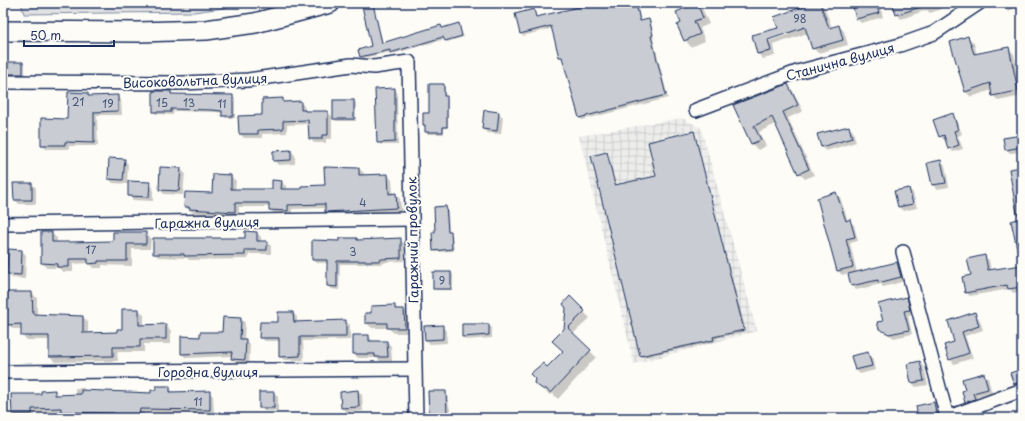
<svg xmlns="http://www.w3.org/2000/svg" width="1025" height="421" font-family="'Playpen Sans',sans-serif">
  <defs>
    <pattern id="industrial-grid" width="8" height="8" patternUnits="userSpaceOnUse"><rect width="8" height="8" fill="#edeeec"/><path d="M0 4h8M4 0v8" fill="none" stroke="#cbcccd"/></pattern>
  </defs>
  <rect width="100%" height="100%" fill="#fdfcf7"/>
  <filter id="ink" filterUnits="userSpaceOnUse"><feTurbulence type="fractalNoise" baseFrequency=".025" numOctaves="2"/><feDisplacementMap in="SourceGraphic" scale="8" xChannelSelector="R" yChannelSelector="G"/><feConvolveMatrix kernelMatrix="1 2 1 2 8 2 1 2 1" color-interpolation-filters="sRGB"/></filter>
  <g filter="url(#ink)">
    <polygon fill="url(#industrial-grid)" points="682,118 701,128 757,331 634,364 579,136"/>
    <polygon fill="#e0e1e3" stroke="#7e88a0" points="21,3 259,3 194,12 24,14"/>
    <g fill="#0003" fill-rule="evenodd">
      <polygon points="600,3 637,3 641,22 648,20 651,22 654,38 653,38 668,98 582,120 580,118 564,59 560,57 553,28 523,36 521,33 534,10 537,18"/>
      <polygon points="682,3 700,3 709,24 700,28 705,41 691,47 685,40 682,23 684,9"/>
      <path d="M 820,3 L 825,9 L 832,28 L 839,26 L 844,31 L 848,45 L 818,53 L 813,48 L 808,33 L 773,45 L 775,56 L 763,59 L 758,54 L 753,36 L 780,29 ZM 788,32 L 789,34 L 764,43 L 763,41 Z"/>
      <polygon points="853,3 879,3 883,17 861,23 857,19"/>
      <polygon points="902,3 945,3 940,6 941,9 930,13 927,10 901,19 897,14"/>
      <polygon points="960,3 968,3 963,6"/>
      <polygon points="1001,3 1015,3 1016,5 1008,12"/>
      <polygon points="373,5 383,43 441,27 443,29 458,25 464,37 447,42 445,39 393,54 391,52 363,58 361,56 372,47"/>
      <polygon points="968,37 974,43 977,55 1009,49 1014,54 1022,96 998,101 993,95 992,90 971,97 966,92"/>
      <polygon points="23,63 25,65 25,76 8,75 7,74"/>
      <polygon points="443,85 445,87 445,97 448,99 448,128 444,128 444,134 428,134 424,125"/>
      <polygon points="787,85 793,91 803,111 788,118 814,175 805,179 799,173 776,124 759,132 766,146 758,150 752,144 734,105"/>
      <polygon points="394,89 397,92 398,145 381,145 378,142"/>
      <polygon points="154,92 171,92 174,95 232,96 235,99 235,118 225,118 223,113 215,112 174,111 173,115 156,114 154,112"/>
      <polygon points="88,94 91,97 117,96 121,100 122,115 97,115 98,146 69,146 69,149 46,149 42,145 67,120"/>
      <polygon points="282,99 285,103 300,102 304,106 306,112 327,112 332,116 332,139 326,139 326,143 314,143 310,139 309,124 287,125 287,133 262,134 262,138 244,138 240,134"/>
      <polygon points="334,101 354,101 356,103 356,121 336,121 334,119"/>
      <polygon points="498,113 503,117 501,134 487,133 483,129"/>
      <polygon points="952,115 956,119 962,134 958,136 963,149 953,152 949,148 946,140 944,140 940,136"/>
      <polygon points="848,127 853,131 856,142 826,151 821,147"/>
      <polygon points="693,132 746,331 714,339 715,342 643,357 641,355 606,153 616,186 657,176"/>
      <polygon points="1022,136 1022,152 1010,153 1006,149"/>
      <polygon points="291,151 295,155 295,164 278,165 274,160"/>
      <polygon points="124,160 128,164 127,184 113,183 109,179"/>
      <polygon points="941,161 945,165 949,187 937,189 933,185 928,164"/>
      <polygon points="180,169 185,173 183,195 164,194 160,190"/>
      <polygon points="359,169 364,173 364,176 388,175 392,180 393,194 396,194 400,199 402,213 331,216 326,212 326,208 292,209 292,215 275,214 270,210 270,207 239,207 239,216 195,214 185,207 213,194 214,175 231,176 236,181 235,190 273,190 281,182 286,186 286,190 302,190 326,186"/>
      <polygon points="149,183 153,187 153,201 133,200 129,196"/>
      <polygon points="32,184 36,188 36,204 19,204 15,200"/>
      <polygon points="909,189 913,193 917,208 903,211 899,207"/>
      <polygon points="836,193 840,197 848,221 854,225 858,241 850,243 857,273 897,263 901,268 905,281 883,287 881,284 856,290 852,285 849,273 842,275 838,271"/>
      <polygon points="446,207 448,209 449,232 452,234 454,251 436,252 434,250 436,233"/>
      <polygon points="51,233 57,238 57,243 114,242 145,233 151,238 150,249 132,249 132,266 102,265 102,268 94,268 89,263 73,264 73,272 63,272 59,268 47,268 42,263"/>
      <polygon points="257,233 261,237 261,242 267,242 271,246 271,254 249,254 248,259 189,260 187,258 158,257 154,253 246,239"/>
      <polygon points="356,239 358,241 400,240 404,243 404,261 386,262 382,264 340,264 339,290 331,289 328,286 328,263 316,263 313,260 340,242"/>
      <polygon points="22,251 26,255 25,279 12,278 8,274"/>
      <polygon points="984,256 989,260 991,271 1022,266 1022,291 1013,293 1010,289 970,296 965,292 972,276"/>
      <polygon points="451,273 453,274 453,290 436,290 434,288"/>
      <polygon points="32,293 37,298 37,315 83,317 88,322 88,333 118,333 123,330 139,310 144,315 144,326 166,325 171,331 171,344 144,344 144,352 117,352 118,361 55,362 50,357 50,340 27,340 22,335 22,329 13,329 8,324"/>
      <polygon points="570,298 590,318 573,334 596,357 558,399 552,393 550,395 535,383 564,351 565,330"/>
      <polygon points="906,298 910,302 914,314 908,315 912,334 894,338 880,329 884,321"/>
      <polygon points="394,306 398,310 404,310 409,315 410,333 394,333 388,328 372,328 366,323 372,314"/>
      <polygon points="293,313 297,317 297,323 345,321 350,325 350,340 303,341 304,360 284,360 280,356 280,341 265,341 260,337"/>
      <polygon points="974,314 979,318 983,330 965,336 973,358 954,364 950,359 956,342 949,322"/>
      <polygon points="224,318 241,319 245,323 244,340 250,344 249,363 237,363 232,359 232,356 186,358 182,354 201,338 223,333"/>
      <polygon points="488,325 492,328 492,338 466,340 463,337"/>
      <polygon points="442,326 446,331 447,343 430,344 426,340"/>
      <polygon points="1022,326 1022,348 1017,327"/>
      <polygon points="369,336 373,342 387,342 391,346 392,361 380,361 377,358 358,358 354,354"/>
      <polygon points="868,353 872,357 875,370 860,374 856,370 852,357"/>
      <polygon points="920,363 924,367 928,385 916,387 912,383"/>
      <polygon points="1022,370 1022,387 1019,388 1015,384 1012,373"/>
      <polygon points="983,374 988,378 992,393 977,397 978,403 970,406 966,402"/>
      <polygon points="169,387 174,393 209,392 213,396 214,414 144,412 143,418 118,416 76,418 76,416 66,416 63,412 35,413 35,418 17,418 13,414 42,395 54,391 59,396 75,396 75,388 83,388 86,391 152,394"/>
      <polygon points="358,391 362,395 363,411 346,412 342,408 341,393"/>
      <polygon points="446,392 452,418 432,417 430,415"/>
      <polygon points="274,393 278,397 278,411 264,411 260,407"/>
      <polygon points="934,404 938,408 940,418 919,418"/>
      <polygon points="293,415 296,418 281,418 281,416"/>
    </g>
    <g fill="#c9ccd3" stroke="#1b2f5e">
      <polygon points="596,3 636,3 640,21 649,19 653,35 651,36 666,95 579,118 562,57 559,57 551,26 520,34 515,14 534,9 536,17"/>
      <polygon points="681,3 697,3 703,18 694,21 700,34 684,41 677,25 681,23 676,12 683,9"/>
      <polygon points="813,3 820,3 829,28 839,25 843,40 812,49 805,27 768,40 771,51 757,54 752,35 778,28 774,17"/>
      <polygon points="852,3 876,3 879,13 856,19"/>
      <polygon points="899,3 927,3 927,5 896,15 893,5"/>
      <polygon points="373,4 382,43 441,25 442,28 459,23 462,36 445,41 443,37 390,53 390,50 360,57 358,50 371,46 362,6"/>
      <polygon points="968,36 974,54 1009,47 1018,91 992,96 990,83 965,92 950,42"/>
      <polygon points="5,62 23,62 23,74 6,74"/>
      <polygon points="429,84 444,84 444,96 447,96 447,127 443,127 443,132 425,132 425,125 423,125 423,113 429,113"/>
      <polygon points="788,84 798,105 783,112 809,169 798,174 772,117 754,126 761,140 751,144 733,105"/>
      <polygon points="395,88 395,142 377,143 375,89"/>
      <polygon points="153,91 171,91 171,94 233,95 233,116 222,116 222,111 212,110 171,109 171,112 153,112"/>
      <polygon points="68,92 88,93 88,96 118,95 118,111 94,112 94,143 65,142 65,145 41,145 41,118 67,119"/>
      <polygon points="283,98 283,102 301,101 301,110 305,110 305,111 328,111 328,135 322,135 322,139 309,139 308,120 283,121 283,129 258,130 258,134 239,134 238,116 262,115 262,99"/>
      <rect x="333" y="100" width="21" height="19"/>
      <polygon points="484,110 499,112 497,131 482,129"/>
      <polygon points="953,113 958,130 954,131 959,145 948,149 944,135 939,137 933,120"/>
      <polygon points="849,126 852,138 821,147 817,134"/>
      <polygon points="694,131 744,330 713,337 714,340 640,356 591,156 607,152 615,185 656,176 648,142"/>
      <polygon points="1022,135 1022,147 1005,150 1003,138"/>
      <polygon points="291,150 291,160 273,161 273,151"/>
      <polygon points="109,158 125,159 123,180 108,179"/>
      <polygon points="941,160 946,183 932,185 927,163"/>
      <polygon points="160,167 181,168 179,191 159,190"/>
      <polygon points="324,167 359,168 359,175 388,174 389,194 396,193 397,208 325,212 325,204 288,205 288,211 269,210 269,203 235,203 235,212 189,209 189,207 184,207 185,192 212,193 213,174 231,175 231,189 272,189 272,180 282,181 281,189 301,189 301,186 325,185"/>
      <polygon points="1022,167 1022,213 1017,214 1009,169"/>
      <polygon points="128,181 150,182 149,197 128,196"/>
      <polygon points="13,183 32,183 32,200 14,200"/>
      <polygon points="909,188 913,204 898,207 894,191"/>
      <polygon points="836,192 846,221 850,219 855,237 846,239 853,267 837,271 817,198"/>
      <polygon points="446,206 448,231 451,231 452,249 433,251 432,232 435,232 434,207"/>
      <polygon points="1022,218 1022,253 1018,253 1011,221"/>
      <polygon points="245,231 257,232 257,241 267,241 267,250 245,250 245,255 184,256 184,254 153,254 153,238 245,238"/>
      <polygon points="41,232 52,232 52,242 69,242 113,241 113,232 146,232 146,244 127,244 127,261 98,261 98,263 88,264 88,259 69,259 69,267 57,267 57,264 41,263"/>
      <polygon points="339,238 357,238 357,240 401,238 401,258 382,259 378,261 337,261 337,287 327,286 327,260 312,260 312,240 339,241"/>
      <polygon points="8,249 22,250 21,275 7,274"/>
      <polygon points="985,255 988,270 1022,265 1022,287 1008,289 1007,285 965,293 962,277 971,275 967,259"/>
      <polygon points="897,262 901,277 878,283 878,280 851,286 848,274"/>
      <rect x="433" y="272" width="18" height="17"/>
      <polygon points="7,292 32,292 33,314 83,316 83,333 117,332 117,329 122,329 122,309 139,309 139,325 166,324 166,339 140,339 140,347 113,347 113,356 49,357 49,336 21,336 21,324 7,325"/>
      <polygon points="570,296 585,311 568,328 591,350 551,393 545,388 544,390 534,383 535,379 530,374 543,363 547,367 563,351 552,341 564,329 566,308 563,304"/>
      <polygon points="907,297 910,310 904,311 909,330 889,334 879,329 877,322 883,321 878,304"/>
      <polygon points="395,305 395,309 404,309 405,328 387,328 387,323 365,323 365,313 371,313 371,306"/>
      <polygon points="278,312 293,312 294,322 346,320 346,337 300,337 300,356 279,357 279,338 259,338 260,322 278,322"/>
      <polygon points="975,312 979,326 962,332 969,353 949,360 944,345 954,342 948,321"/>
      <polygon points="223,317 241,318 240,339 246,339 245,360 231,359 232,352 181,354 181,336 200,337 200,332 222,332"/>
      <polygon points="462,324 489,324 489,335 462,337"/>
      <polygon points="443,325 443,339 425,340 424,326"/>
      <polygon points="353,335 369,335 369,341 387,341 388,357 375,357 375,354 353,354"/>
      <polygon points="868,352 872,366 855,370 851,356"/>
      <polygon points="920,361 924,381 911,383 907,364"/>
      <polygon points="1022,369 1022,382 1014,384 1010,373"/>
      <polygon points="984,373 988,389 973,393 975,399 965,403 962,391 965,390 962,379"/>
      <polygon points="156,386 170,386 170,392 210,391 210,410 140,409 139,415 114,414 114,413 61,412 61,408 32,409 32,414 12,414 11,394 41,394 41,391 55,390 55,395 81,394 81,390 151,393 151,390 156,390"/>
      <polygon points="358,390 359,407 341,408 340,392"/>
      <polygon points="428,391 446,391 447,414 429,415"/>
      <rect x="259" y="392" width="15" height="16"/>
      <polygon points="934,402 937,418 918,418 916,406"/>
    </g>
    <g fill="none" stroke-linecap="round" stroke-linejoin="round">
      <g stroke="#1b2f5e" stroke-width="16">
        <g id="minor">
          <polyline points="3,82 183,83 248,80 351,65 374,67 409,62 416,418"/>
          <polyline points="696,110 797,72 900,45 934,33 979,3"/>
          <polyline points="3,224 412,219"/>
          <polyline points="903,252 947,417"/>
          <polyline points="3,372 414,369"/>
          <polyline points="946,418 1022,390"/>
        </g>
      </g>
      <g stroke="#1b2f5e" stroke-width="22">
        <polyline id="secondary" points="3,31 139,32 206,30 255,23 330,3"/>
      </g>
      <use href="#minor" stroke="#fdfcf7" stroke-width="13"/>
      <use href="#secondary" stroke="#fdfcf7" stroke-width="19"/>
    </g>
  </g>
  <g text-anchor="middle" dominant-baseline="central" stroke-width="4" stroke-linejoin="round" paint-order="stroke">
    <g font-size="11" fill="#46567b">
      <text x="800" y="18">98</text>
      <text x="78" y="101">21</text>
      <text x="162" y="102">15</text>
      <text x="189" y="102">13</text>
      <text x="108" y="103">19</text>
      <text x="222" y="103">11</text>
      <text x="363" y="202">4</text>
      <text x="91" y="249">17</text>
      <text x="353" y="251">3</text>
      <text x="442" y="280">9</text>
      <text x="198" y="401">11</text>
    </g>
    <g font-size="13" fill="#1b2f5e" stroke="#fdfcf7">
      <text transform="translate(840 61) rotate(-15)">Станична вулиця</text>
      <text transform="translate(195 80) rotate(-2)">Високовольтна вулиця</text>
      <text transform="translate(207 222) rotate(-1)">Гаражна вулиця</text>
      <text transform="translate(412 240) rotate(-91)">Гаражний провулок</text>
      <text x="208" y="371">Городна вулиця</text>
    </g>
  </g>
  <rect width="1025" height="421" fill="none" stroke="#fdfcf7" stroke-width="16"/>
  <rect x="8" y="8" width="1009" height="405" fill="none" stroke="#1b2f5e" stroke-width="1.5" filter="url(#ink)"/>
  <path d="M24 40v6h90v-6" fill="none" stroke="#1b2f5e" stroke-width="2"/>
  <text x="30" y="40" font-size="12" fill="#1b2f5e" stroke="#fdfcf7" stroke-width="3" paint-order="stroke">50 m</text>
</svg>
